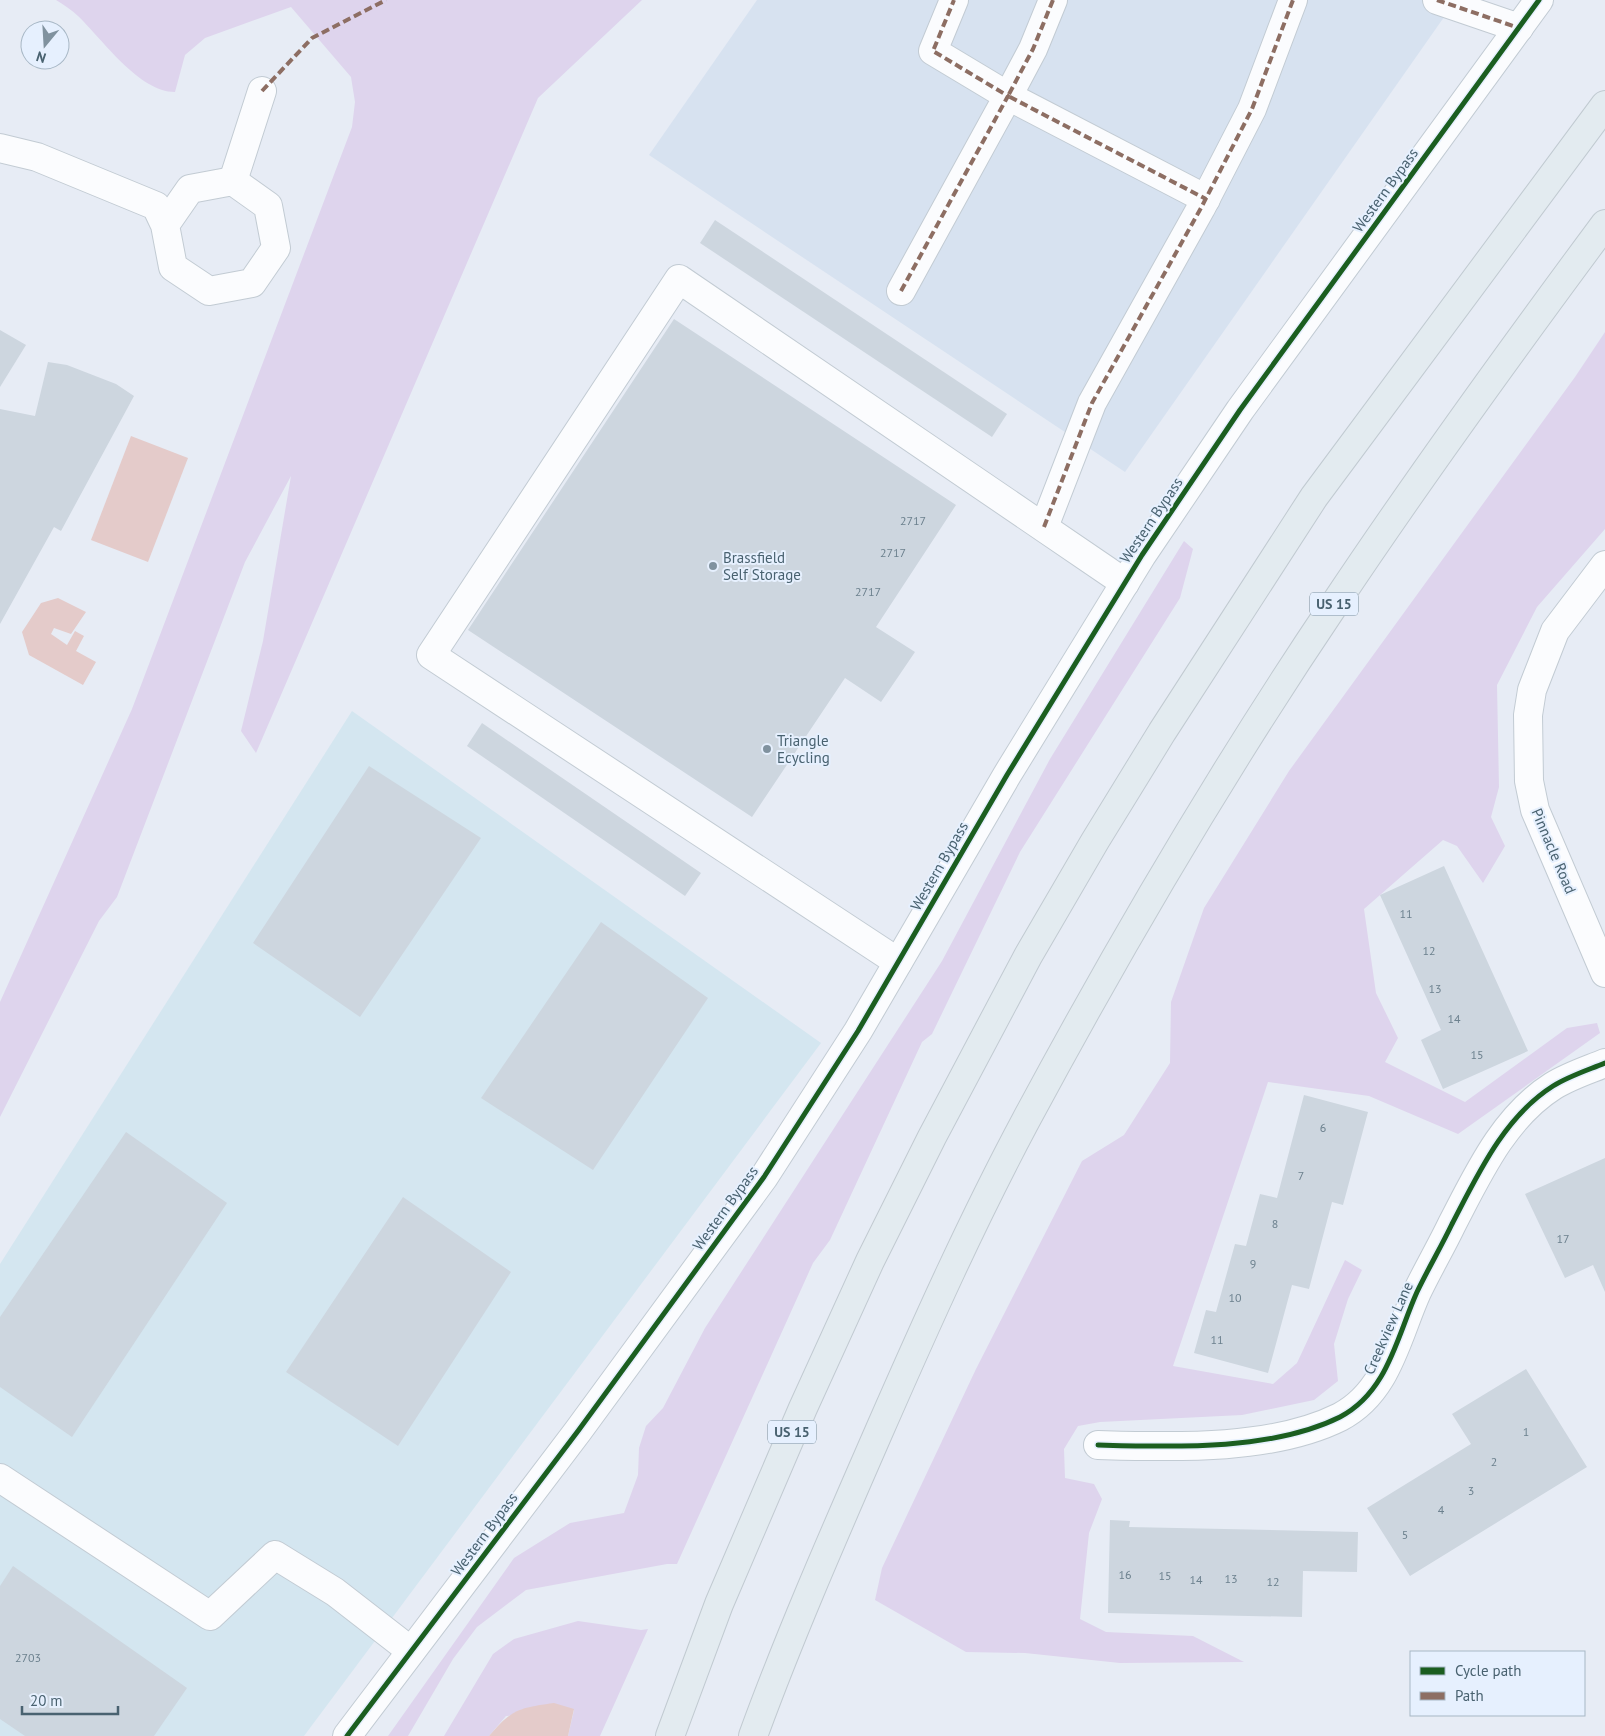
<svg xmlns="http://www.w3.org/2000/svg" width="1605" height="1736" font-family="'PT Sans',sans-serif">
  <rect width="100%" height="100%" fill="#e7ecf5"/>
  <polygon fill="#d7e2f0" points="757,0 1456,0 1125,472 649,155"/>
  <polygon fill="#d4e6f0" points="352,711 821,1043 304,1736 0,1736 0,1264"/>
  <g fill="#ded4ed">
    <path d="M 56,0 L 642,0 L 538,98 L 256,753 L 241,731 L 263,641 L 291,476 L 245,562 L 117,897 L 99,921 L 0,1117 L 0,1002 L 132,709 L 352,127 L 355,102 L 351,77 L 291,7 L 205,38 L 185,55 L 175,92 C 139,92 103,40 78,16 C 72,10 64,5 56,0 Z"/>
    <polygon points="1605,332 1605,529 1537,607 1497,685 1499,787 1491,817 1505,846 1483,883 1457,846 1443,840 1364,909 1376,993 1398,1038 1385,1062 1465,1102 1567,1028 1597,1023 1600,1033 1458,1134 1369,1096 1268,1082 1173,1366 1273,1384 1297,1363 1345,1260 1362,1270 1348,1299 1334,1344 1338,1381 1314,1400 1242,1415 1100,1422 1078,1426 1064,1449 1065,1478 1094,1484 1102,1499 1089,1533 1080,1619 1106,1632 1193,1636 1244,1662 1120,1663 1025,1653 966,1652 875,1600 882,1568 976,1369 1082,1161 1124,1135 1170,1063 1171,1002 1204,908 1289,771 1575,377"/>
    <polygon points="1184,541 1193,549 1180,598 1020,852 932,1034 922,1042 830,1240 813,1263 677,1564 667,1564 526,1590 477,1627 453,1659 408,1736 388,1736 514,1558 570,1523 624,1513 638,1475 639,1448 646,1426 663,1408 705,1328 942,961 1050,759"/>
    <polygon points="578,1621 641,1630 648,1629 600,1736 568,1736 574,1710 506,1716 489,1736 444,1736 493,1654 514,1639"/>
  </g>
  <g fill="#e4cbca">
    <polygon points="131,436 188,458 148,562 91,540"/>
    <polygon points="58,598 86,612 71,634 54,628 51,634 67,645 75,631 84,636 76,651 96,662 83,685 29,655 22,632 41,603"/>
    <path d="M 554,1703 L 574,1709 L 568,1736 L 489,1736 C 512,1709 519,1708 554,1703 Z"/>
  </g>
  <g fill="#cdd6df">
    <polygon points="715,220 1007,414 992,437 700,243"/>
    <polygon points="674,319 956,505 876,627 915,652 881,702 845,678 752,817 468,630"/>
    <polygon points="0,330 26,345 0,387"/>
    <polygon points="48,362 67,365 116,384 134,396 61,531 54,527 0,624 0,409 35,416"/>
    <polygon points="482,723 701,873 685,896 467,746"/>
    <polygon points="369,766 481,838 360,1017 253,943"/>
    <polygon points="1444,866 1528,1051 1443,1089 1421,1040 1441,1030 1380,895"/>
    <polygon points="601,922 708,998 593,1170 481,1098"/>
    <polygon points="1304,1095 1368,1112 1343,1205 1332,1202 1309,1289 1292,1285 1268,1373 1194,1353 1206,1310 1216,1312 1235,1244 1246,1246 1260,1194 1277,1198"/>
    <polygon points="126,1132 227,1203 72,1437 0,1387 0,1317"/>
    <polygon points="1605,1158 1605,1292 1593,1265 1565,1278 1525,1194"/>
    <polygon points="403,1197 511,1272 398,1446 286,1372"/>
    <polygon points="1526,1369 1587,1467 1410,1576 1367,1508 1471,1444 1452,1414"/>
    <polygon points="1110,1520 1130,1521 1129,1527 1358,1532 1357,1572 1303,1571 1302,1617 1108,1613"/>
    <polygon points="13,1566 187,1688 154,1736 25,1736 0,1719 0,1586"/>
  </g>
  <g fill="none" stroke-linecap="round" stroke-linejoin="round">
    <g stroke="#c2cbd3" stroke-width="30">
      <g id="minor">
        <polyline points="1053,0 1033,49 1008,96 1206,199"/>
        <polyline points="1437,0 1519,28"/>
        <polyline points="0,148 37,157 156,206 165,225 173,267 209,291 252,283 276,248 268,206 233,181 190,189 165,225"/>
        <polyline points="233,181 262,91"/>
        <polyline points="901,291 1008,96 933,51 954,0"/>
        <polyline points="1044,527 1092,403 1201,208 1252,109 1293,0"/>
        <polyline points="1605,565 1555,631 1532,690 1528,715 1529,781 1535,810 1605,973"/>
        <polyline points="898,962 431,655 679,279 1125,583"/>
        <path d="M 1098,1445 C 1172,1447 1272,1451 1340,1417 C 1388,1392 1397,1336 1417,1292 C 1428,1269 1441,1247 1452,1224 C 1478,1174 1504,1117 1553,1086 C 1569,1076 1588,1070 1605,1063"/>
        <polyline points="0,1478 210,1616 275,1555 335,1592 411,1651"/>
        <polyline points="347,1736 578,1431 764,1177 858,1031 1007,775 1142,555 1240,410 1539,0"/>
      </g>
    </g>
    <g stroke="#c1cad1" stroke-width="30">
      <g id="highway">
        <polyline points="670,1736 719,1604 803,1408 870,1261 932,1137 1028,956 1095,841 1162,732 1314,497 1605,105"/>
        <path d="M 753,1736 C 791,1632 836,1530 880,1429 C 926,1324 972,1221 1026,1120 C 1121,943 1224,768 1336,602 C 1422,473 1513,348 1605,224"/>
      </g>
    </g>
    <use href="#minor" stroke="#fbfcfe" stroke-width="28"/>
    <use href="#highway" stroke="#e3ebf0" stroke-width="28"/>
    <g stroke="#8d6e63" stroke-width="4" stroke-dasharray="8 4" stroke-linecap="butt">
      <polyline points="1053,0 1033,49 1008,96 1206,199"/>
      <polyline points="1437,0 1519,28"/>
      <polyline points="262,91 312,38 386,0"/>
      <polyline points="901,291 1008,96 933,51 954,0"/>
      <polyline points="1044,527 1092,403 1201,208 1252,109 1293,0"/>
    </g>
    <g stroke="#e6f0fe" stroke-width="8">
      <g id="cycleway">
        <path d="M 1098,1445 C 1172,1447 1272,1451 1340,1417 C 1388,1392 1397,1336 1417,1292 C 1428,1269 1441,1247 1452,1224 C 1478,1174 1504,1117 1553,1086 C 1569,1076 1588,1070 1605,1063"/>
        <polyline points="347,1736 578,1431 764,1177 858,1031 1007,775 1142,555 1240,410 1539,0"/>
      </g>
    </g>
    <use href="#cycleway" stroke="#1b5e20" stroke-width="5"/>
  </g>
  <g fill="#80929f" stroke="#e6f0fe" stroke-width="2">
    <circle cx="713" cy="566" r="5"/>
    <circle cx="767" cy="749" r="5"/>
  </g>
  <g text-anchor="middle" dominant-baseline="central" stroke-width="4" stroke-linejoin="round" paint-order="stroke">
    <g font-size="12" fill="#6c818e">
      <text x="913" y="520">2717</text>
      <text x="893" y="552">2717</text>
      <text x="868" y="591">2717</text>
      <text x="1406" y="913">11</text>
      <text x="1429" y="950">12</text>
      <text x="1435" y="988">13</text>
      <text x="1454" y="1018">14</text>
      <text x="1477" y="1054">15</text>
      <text x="1323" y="1127">6</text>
      <text x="1301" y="1175">7</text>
      <text x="1275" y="1223">8</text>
      <text x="1563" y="1238">17</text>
      <text x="1253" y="1263">9</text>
      <text x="1235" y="1297">10</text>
      <text x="1217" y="1339">11</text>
      <text x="1526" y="1431">1</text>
      <text x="1494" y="1461">2</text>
      <text x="1471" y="1490">3</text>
      <text x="1441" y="1509">4</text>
      <text x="1405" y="1534">5</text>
      <text x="1125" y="1574">16</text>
      <text x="1165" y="1575">15</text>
      <text x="1231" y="1578">13</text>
      <text x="1196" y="1579">14</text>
      <text x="1273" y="1581">12</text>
      <text x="28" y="1657">2703</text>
    </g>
    <g fill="#e6f0fe" stroke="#788d9b" stroke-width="1">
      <rect x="1310" y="592.5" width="48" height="23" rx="4"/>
      <rect x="768" y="1420.5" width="48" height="23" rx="4"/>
    </g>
    <g font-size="14" font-weight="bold" fill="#496270">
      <text x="1334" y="604">US 15</text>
      <text x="792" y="1432">US 15</text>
    </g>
    <g font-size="15" fill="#496270" stroke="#e6f0fe">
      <text transform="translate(1385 190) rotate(-54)">Western Bypass</text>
      <text transform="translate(1151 520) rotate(-56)">Western Bypass</text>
      <text transform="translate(1554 851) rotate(67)">Pinnacle Road</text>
      <text transform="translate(939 866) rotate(-60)">Western Bypass</text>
      <text transform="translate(725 1208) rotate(-54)">Western Bypass</text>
      <text transform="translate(1388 1328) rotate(-66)">Creekview Lane</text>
      <text transform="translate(484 1534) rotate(-53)">Western Bypass</text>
    </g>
    <g font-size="15" fill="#496270" stroke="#e6f0fe" text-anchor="start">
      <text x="723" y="557">Brassfield<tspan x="723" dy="17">Self Storage</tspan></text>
      <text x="777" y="740">Triangle<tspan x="777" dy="17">Ecycling</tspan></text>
    </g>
  </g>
  <rect x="1410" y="1651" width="175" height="65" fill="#e6f0fe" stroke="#a7b7c5"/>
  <rect x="1420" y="1667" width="25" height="8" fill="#1b5e20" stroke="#a7b7c5"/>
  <text x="1455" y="1676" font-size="15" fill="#496270">Cycle path</text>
  <rect x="1420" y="1692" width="25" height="8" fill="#8d6e63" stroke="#a7b7c5"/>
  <text x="1455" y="1701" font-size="15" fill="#496270">Path</text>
  <g transform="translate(45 45) rotate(198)"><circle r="24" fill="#e6f0fe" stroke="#a7b7c5"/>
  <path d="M0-4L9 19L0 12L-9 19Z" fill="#80929f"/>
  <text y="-8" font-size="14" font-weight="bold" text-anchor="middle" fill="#496270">N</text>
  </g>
  <path d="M22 1706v8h96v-8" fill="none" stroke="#496270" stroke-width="2.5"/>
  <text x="30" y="1706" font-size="15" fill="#496270" stroke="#e6f0fe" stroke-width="4" paint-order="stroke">20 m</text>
</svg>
